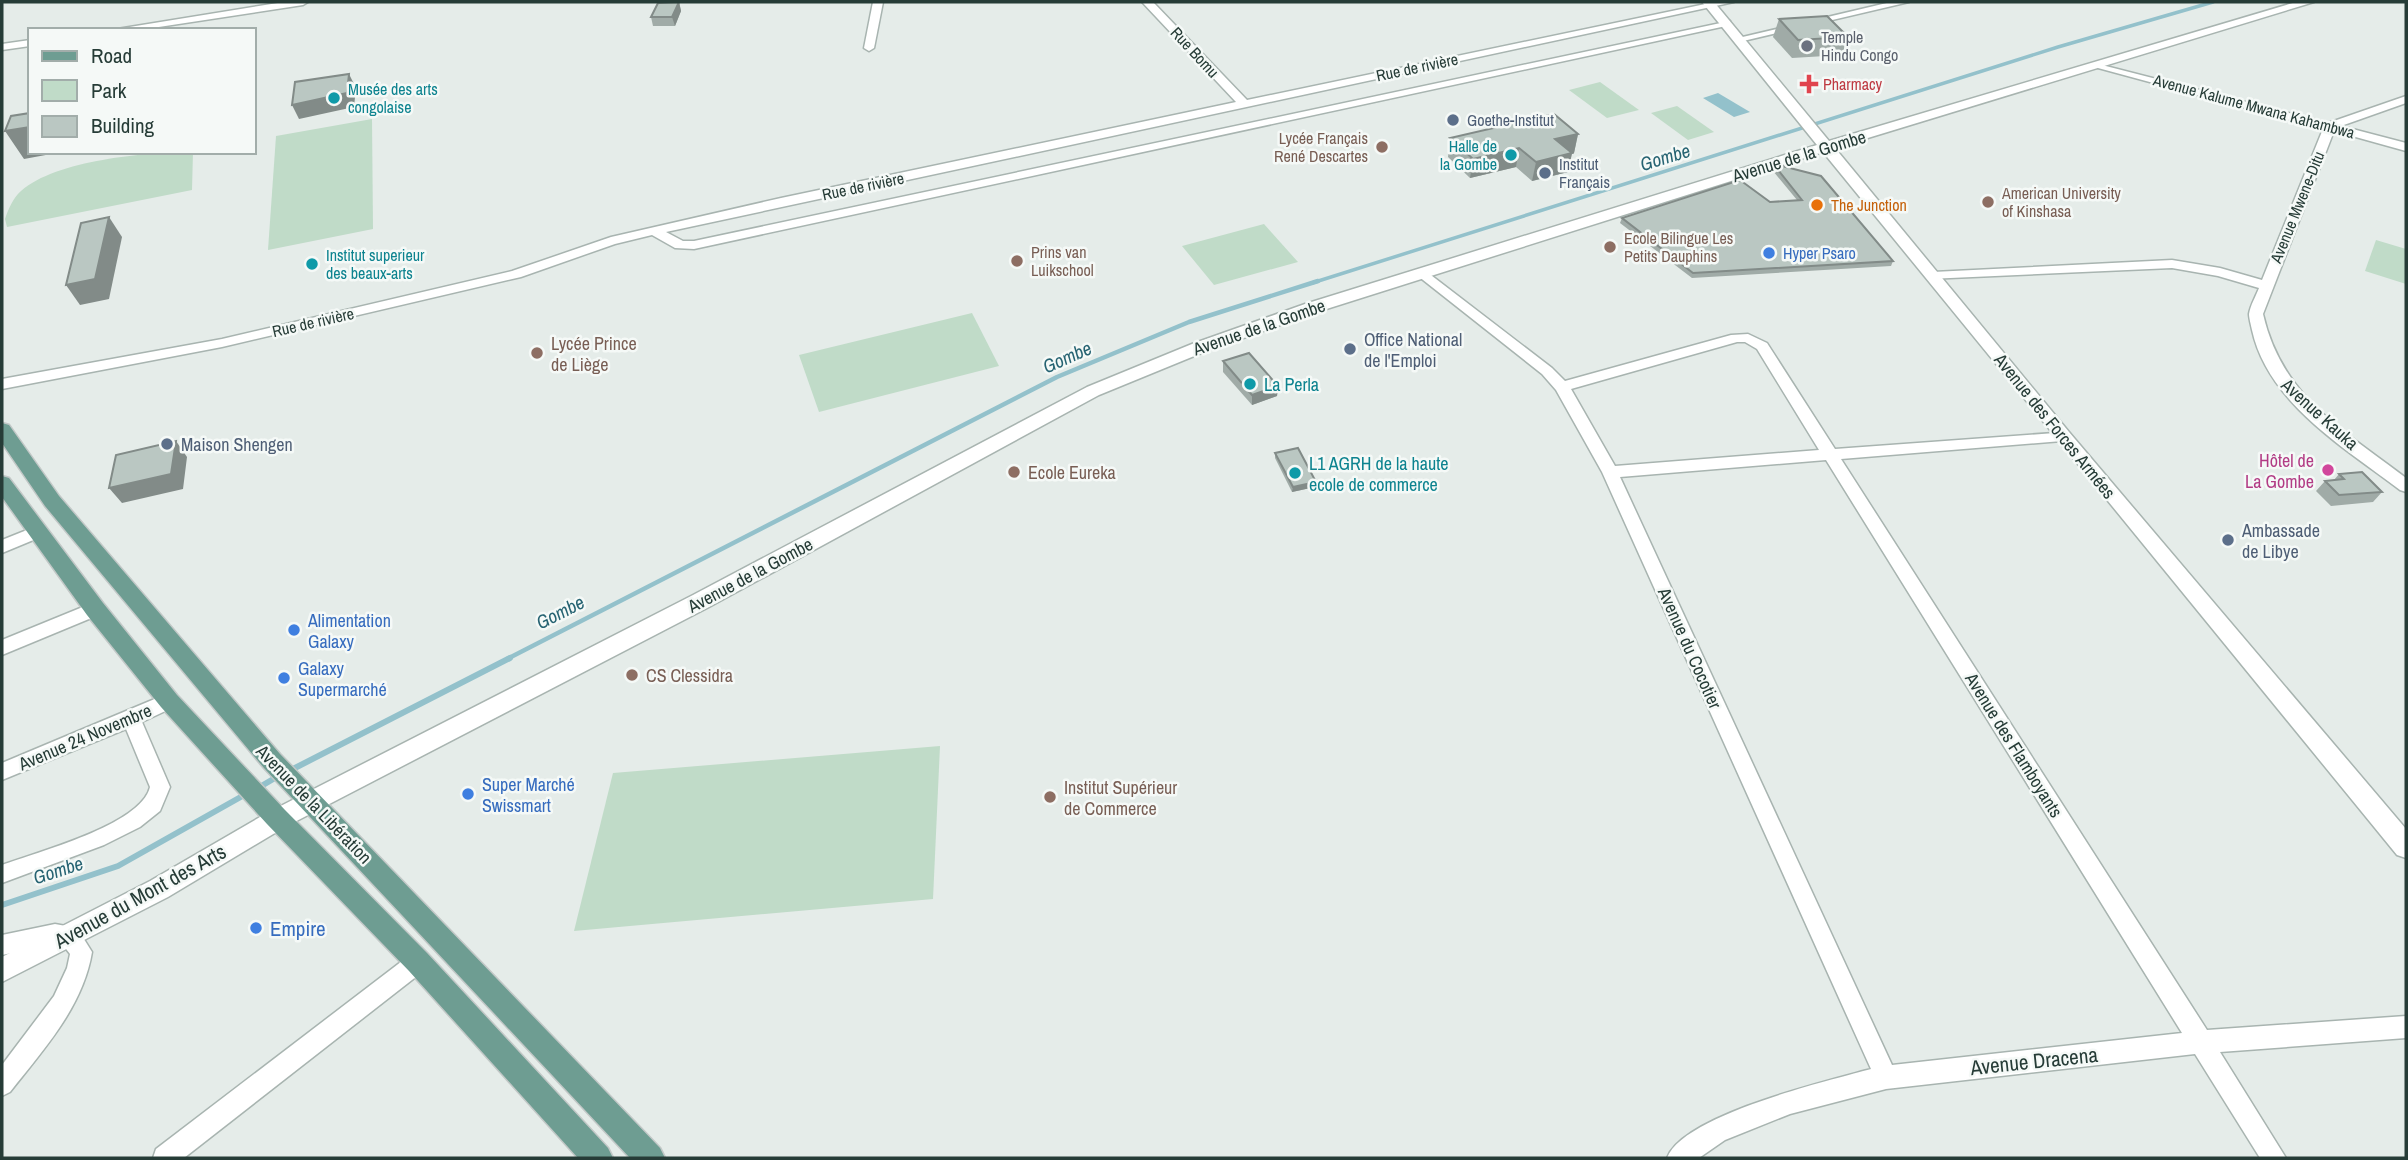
<svg xmlns="http://www.w3.org/2000/svg" width="2408" height="1160" font-family="'Archivo Narrow',sans-serif">
  <rect width="100%" height="100%" fill="#e5ece9"/>
  <g fill="#c0dbc8">
    <polygon points="1600,82 1639,110 1607,118 1569,90"/>
    <polygon points="1677,106 1714,132 1688,140 1651,113"/>
    <polygon points="372,119 373,229 268,250 276,136"/>
    <path d="M 193,152 L 192,190 L 7,227 L 5,219 C 8,210 13,198 21,191 C 56,160 147,152 193,152 Z"/>
    <polygon points="1264,224 1298,262 1214,285 1182,246"/>
    <polygon points="2376,240 2406,249 2406,284 2365,271"/>
    <polygon points="972,313 999,366 819,412 799,355"/>
    <polygon points="940,746 933,899 574,931 613,773"/>
  </g>
  <polygon fill="#93c1cb" points="1718,93 1750,112 1734,117 1703,98"/>
  <g fill="none" stroke-linecap="round" stroke-linejoin="round">
    <polyline stroke="#93c1cb" stroke-width="3.5" points="1312,283 2058,47 2213,2"/>
    <polyline stroke="#93c1cb" stroke-width="4.5" points="507,659 1057,377 1189,322 1318,281"/>
    <g stroke="#93c1cb" stroke-width="6">
      <polyline points="289,771 510,658"/>
      <polyline points="258,788 280,775"/>
      <polyline points="2,905 118,866 246,794"/>
    </g>
    <g stroke="#a8b4b0" stroke-width="3">
      <g id="minor">
        <polygon points="284,2 308,2 303,5 139,30 111,30"/>
        <polygon points="873,2 883,2 874,48 869,51 864,48"/>
        <polygon points="1142,2 1153,2 1247,100 1715,2 1734,2 666,232 683,241 694,241 1730,21 1730,25 1726,26 694,249 675,248 652,235 615,244 521,277 222,347 2,389 2,379 222,339 512,271 611,237 781,198 1236,102"/>
        <polygon points="1891,2 1909,2 1739,42 1734,39"/>
        <polygon points="30,40 30,46 2,50 2,44"/>
        <path d="M 2098,64 L 2328,123 L 2406,96 L 2406,103 L 2341,126 L 2406,143 L 2406,151 L 2334,131 L 2263,314 C 2282,397 2343,430 2406,478 L 2406,492 L 2400,490 C 2345,448 2268,403 2252,330 C 2251,325 2249,318 2249,314 C 2250,306 2256,296 2259,288 L 2218,276 L 2172,268 L 1928,279 L 1926,276 L 1933,272 L 2172,260 L 2220,268 L 2262,280 L 2323,129 L 2098,68 Z"/>
        <path d="M 1423,269 L 1552,368 L 1565,381 L 1731,335 L 1748,334 L 1767,343 L 1835,449 L 2068,432 L 2070,436 L 2062,441 L 1841,459 L 2207,1030 L 2406,1016 L 2406,1038 L 2220,1052 L 2286,1158 L 2260,1158 L 2195,1054 L 1886,1089 L 1790,1114 L 1725,1140 L 1699,1158 L 1667,1158 C 1683,1115 1827,1081 1871,1069 L 1602,472 L 1556,390 L 1542,374 L 1418,276 L 1418,270 ZM 1737,342 L 1745,342 L 1757,349 L 1819,450 L 1615,466 L 1571,389 ZM 1826,460 L 2182,1033 L 1892,1065 L 1620,477 Z"/>
        <polygon points="37,526 45,532 43,536 2,553 2,540"/>
        <polygon points="95,602 101,604 104,609 101,614 2,655 2,640"/>
        <path d="M 169,693 L 176,696 L 178,701 L 176,706 L 142,722 L 170,787 L 160,811 L 140,827 L 104,845 L 2,883 L 2,865 C 37,852 141,825 150,787 L 126,729 L 2,780 L 2,763 Z"/>
        <path d="M 55,924 L 77,928 L 92,952 C 83,1007 43,1050 10,1092 L 2,1096 L 2,1065 L 54,996 L 67,968 L 70,954 L 63,945 L 55,944 L 2,955 L 2,935 Z"/>
        <polygon points="418,952 426,955 429,962 426,969 184,1158 153,1158 156,1149 410,955"/>
      </g>
    </g>
    <g stroke="#a8b4b0" stroke-width="3">
      <polygon id="tertiary" points="1702,2 1714,2 1829,141 2296,2 2314,2 1835,148 2069,432 2406,829 2406,858 2397,855 1823,152 1317,312 1204,352 1099,395 709,607 285,827 168,897 2,982 2,957 150,881 267,813 693,595 1087,387 1192,344 1305,304 1817,145"/>
    </g>
    <g stroke="#c2c8c7" stroke-width="3">
      <g id="primary">
        <polygon points="2,423 9,425 59,496 280,754 660,1148 665,1158 630,1158 264,768 45,506 2,443"/>
        <polygon points="2,476 9,478 103,603 177,695 285,810 427,953 608,1148 613,1158 578,1158 409,971 267,824 161,707 87,615 2,497"/>
      </g>
    </g>
    <use href="#minor" fill="#fff" fill-rule="evenodd"/>
    <use href="#tertiary" fill="#fff" fill-rule="evenodd"/>
    <use href="#primary" fill="#6e9d92" fill-rule="evenodd"/>
  </g>
  <g fill="#a0aba7">
    <polygon points="679,2 681,11 675,26 653,26 651,17"/>
    <polygon points="1779,19 1848,37 1842,55 1792,58 1773,37"/>
    <polygon points="1578,134 1574,153 1572,153 1568,172 1532,181 1516,167 1470,178 1448,157 1450,138"/>
    <polygon points="1775,166 1893,261 1891,266 1692,278 1620,223 1622,218 1770,202 1797,200 1773,171"/>
    <polygon points="1223,361 1278,386 1277,396 1252,405 1223,372"/>
    <polygon points="1275,453 1315,487 1292,492 1275,458"/>
    <polygon points="2339,474 2382,492 2373,502 2331,506 2316,491 2325,481 2334,480"/>
  </g>
  <g fill="#828b88">
    <polygon points="679,2 681,11 675,26 672,17"/>
    <polygon points="349,74 356,88 354,107 299,119 292,105"/>
    <polygon points="30,127 30,152 62,152 24,159 5,131"/>
    <polygon points="1578,134 1574,153 1551,158 1555,139"/>
    <polygon points="1519,148 1516,167 1470,178 1473,159"/>
    <polygon points="1572,153 1568,172 1532,181 1536,162"/>
    <polygon points="109,217 122,237 109,299 80,305 66,285"/>
    <polygon points="1278,386 1277,396 1252,405 1252,395"/>
    <polygon points="176,441 187,457 183,489 122,503 109,488"/>
    <polygon points="1316,482 1315,487 1292,492 1293,487"/>
  </g>
  <g fill="#bac7c2" stroke="#828b88" stroke-width="2">
    <polygon points="679,2 672,17 651,17 658,3"/>
    <polygon points="1827,16 1848,37 1798,40 1779,19"/>
    <polygon points="349,74 347,93 292,105 295,82"/>
    <polygon points="30,113 30,127 5,131 11,116"/>
    <polygon points="1554,114 1578,134 1555,139 1572,153 1536,162 1519,148 1473,159 1450,138"/>
    <polygon points="1778,165 1821,176 1893,261 1693,273 1622,218 1740,180 1770,202 1802,200 1775,166"/>
    <polygon points="109,217 95,279 66,285 81,223"/>
    <polygon points="1249,353 1278,386 1252,395 1223,361"/>
    <polygon points="176,441 171,474 109,488 116,455"/>
    <polygon points="1298,448 1316,482 1293,487 1275,453"/>
    <polygon points="2362,472 2382,492 2339,495 2325,481 2344,479 2339,474"/>
  </g>
  <circle fill="#6b7280" stroke="#f5f9f7" stroke-width="2.5" cx="1807" cy="46" r="7"/>
  <path fill="#e0444e" stroke="#f5f9f7" stroke-width="2.5" d="M1805.5 73.5h7v7h7v7h-7v7h-7v-7h-7v-7h7z"/>
  <g fill="#0f9aa8" stroke="#f5f9f7" stroke-width="2.5">
    <circle cx="334" cy="98" r="7"/>
    <circle cx="1511" cy="155" r="7"/>
    <circle cx="312" cy="264" r="7"/>
    <circle cx="1250" cy="384" r="7"/>
    <circle cx="1295" cy="473" r="7"/>
  </g>
  <g fill="#5c6f8a" stroke="#f5f9f7" stroke-width="2.5">
    <circle cx="1453" cy="120" r="7"/>
    <circle cx="1545" cy="173" r="7"/>
    <circle cx="1350" cy="349" r="7"/>
    <circle cx="167" cy="444" r="7"/>
    <circle cx="2228" cy="540" r="7"/>
  </g>
  <g fill="#8d6e63" stroke="#f5f9f7" stroke-width="2.5">
    <circle cx="1382" cy="147" r="7"/>
    <circle cx="1988" cy="202" r="7"/>
    <circle cx="1610" cy="247" r="7"/>
    <circle cx="1017" cy="261" r="7"/>
    <circle cx="537" cy="353" r="7"/>
    <circle cx="1014" cy="472" r="7"/>
    <circle cx="632" cy="675" r="7"/>
    <circle cx="1050" cy="797" r="7"/>
  </g>
  <circle fill="#e8710a" stroke="#f5f9f7" stroke-width="2.5" cx="1817" cy="205" r="7"/>
  <g fill="#3f7fe0" stroke="#f5f9f7" stroke-width="2.5">
    <circle cx="1769" cy="253" r="7"/>
    <circle cx="294" cy="630" r="7"/>
    <circle cx="284" cy="678" r="7"/>
    <circle cx="468" cy="794" r="7"/>
    <circle cx="256" cy="928" r="7"/>
  </g>
  <circle fill="#d1479c" stroke="#f5f9f7" stroke-width="2.5" cx="2328" cy="470" r="7"/>
  <g text-anchor="middle" dominant-baseline="central" stroke-width="5" stroke-linejoin="round" paint-order="stroke">
    <g font-size="16" fill="#5b616d" stroke="#f5f9f7" text-anchor="start">
      <text x="1821" y="37">Temple<tspan x="1821" dy="18">Hindu Congo</tspan></text>
    </g>
    <g font-size="16" fill="#263c37" stroke="#f5f9f7">
      <text transform="translate(1195 52) rotate(47)">Rue Bomu</text>
      <text transform="translate(1417 67) rotate(-12)">Rue de rivière</text>
      <text transform="translate(2254 106) rotate(15)">Avenue Kalume Mwana Kahambwa</text>
      <text transform="translate(863 186) rotate(-12)">Rue de rivière</text>
      <text transform="translate(2297 207) rotate(-68)">Avenue Mwene-Ditu</text>
      <text transform="translate(313 322) rotate(-13)">Rue de rivière</text>
    </g>
    <g font-size="16" fill="#be3a42" stroke="#f5f9f7" text-anchor="start">
      <text x="1823" y="84">Pharmacy</text>
    </g>
    <g font-size="16" fill="#0d838f" stroke="#f5f9f7" text-anchor="start">
      <text x="348" y="89">Musée des arts<tspan x="348" dy="18">congolaise</tspan></text>
      <text x="1497" y="146" text-anchor="end">Halle de<tspan x="1497" dy="18">la Gombe</tspan></text>
      <text x="326" y="255">Institut superieur<tspan x="326" dy="18">des beaux-arts</tspan></text>
    </g>
    <g font-size="16" fill="#4e5e75" stroke="#f5f9f7" text-anchor="start">
      <text x="1467" y="120">Goethe-Institut</text>
      <text x="1559" y="164">Institut<tspan x="1559" dy="18">Français</tspan></text>
    </g>
    <g font-size="16" fill="#785e54" stroke="#f5f9f7" text-anchor="start">
      <text x="1368" y="138" text-anchor="end">Lycée Français<tspan x="1368" dy="18">René Descartes</tspan></text>
      <text x="2002" y="193">American University<tspan x="2002" dy="18">of Kinshasa</tspan></text>
      <text x="1624" y="238">Ecole Bilingue Les<tspan x="1624" dy="18">Petits Dauphins</tspan></text>
      <text x="1031" y="252">Prins van<tspan x="1031" dy="18">Luikschool</tspan></text>
    </g>
    <g font-size="16" fill="#c56008" stroke="#f5f9f7" text-anchor="start">
      <text x="1831" y="205">The Junction</text>
    </g>
    <g font-size="16" fill="#366cbe" stroke="#f5f9f7" text-anchor="start">
      <text x="1783" y="253">Hyper Psaro</text>
    </g>
    <g font-size="18" fill="#263c37" stroke="#f5f9f7">
      <text transform="translate(1799 156) rotate(-17)">Avenue de la Gombe</text>
      <text transform="translate(1259 327) rotate(-19)">Avenue de la Gombe</text>
      <text transform="translate(2320 414) rotate(42)">Avenue Kauka</text>
      <text transform="translate(2055 426) rotate(51)">Avenue des Forces Armées</text>
      <text transform="translate(750 575) rotate(-28)">Avenue de la Gombe</text>
      <text transform="translate(1690 648) rotate(66)">Avenue du Cocotier</text>
      <text transform="translate(85 737) rotate(-23)">Avenue 24 Novembre</text>
      <text transform="translate(2014 745) rotate(58)">Avenue des Flamboyants</text>
      <text transform="translate(314 804) rotate(46)">Avenue de la Libération</text>
    </g>
    <g font-size="18" fill="#4e5e75" stroke="#f5f9f7" text-anchor="start">
      <text x="1364" y="339">Office National<tspan x="1364" dy="21">de l'Emploi</tspan></text>
      <text x="181" y="444">Maison Shengen</text>
      <text x="2242" y="530">Ambassade<tspan x="2242" dy="21">de Libye</tspan></text>
    </g>
    <g font-size="18" fill="#785e54" stroke="#f5f9f7" text-anchor="start">
      <text x="551" y="343">Lycée Prince<tspan x="551" dy="21">de Liège</tspan></text>
      <text x="1028" y="472">Ecole Eureka</text>
      <text x="646" y="675">CS Clessidra</text>
      <text x="1064" y="787">Institut Supérieur<tspan x="1064" dy="21">de Commerce</tspan></text>
    </g>
    <g font-size="18" fill="#0d838f" stroke="#f5f9f7" text-anchor="start">
      <text x="1264" y="384">La Perla</text>
      <text x="1309" y="463">L1 AGRH de la haute<tspan x="1309" dy="21">ecole de commerce</tspan></text>
    </g>
    <g font-size="18" fill="#b23c85" stroke="#f5f9f7" text-anchor="end">
      <text x="2314" y="460">Hôtel de<tspan x="2314" dy="21">La Gombe</tspan></text>
    </g>
    <g font-size="18" fill="#366cbe" stroke="#f5f9f7" text-anchor="start">
      <text x="308" y="620">Alimentation<tspan x="308" dy="21">Galaxy</tspan></text>
      <text x="298" y="668">Galaxy<tspan x="298" dy="21">Supermarché</tspan></text>
      <text x="482" y="784">Super Marché<tspan x="482" dy="21">Swissmart</tspan></text>
    </g>
    <g font-size="19" font-style="italic" fill="#266372" stroke="#f5f9f7">
      <text transform="translate(1665 157) rotate(-17)">Gombe</text>
      <text transform="translate(1067 357) rotate(-24)">Gombe</text>
      <text transform="translate(560 612) rotate(-27)">Gombe</text>
      <text transform="translate(58 870) rotate(-18)">Gombe</text>
    </g>
    <g font-size="21" fill="#263c37" stroke="#f5f9f7">
      <text transform="translate(140 896) rotate(-29)">Avenue du Mont des Arts</text>
      <text transform="translate(2034 1061) rotate(-6)">Avenue Dracena</text>
    </g>
    <g font-size="21" fill="#366cbe" stroke="#f5f9f7" text-anchor="start">
      <text x="270" y="928">Empire</text>
    </g>
  </g>
  <rect width="2408" height="1160" fill="none" stroke="#263c37" stroke-width="7"/>
  <rect x="28" y="28" width="228" height="126" fill="#f5f9f7" stroke="#a2adaa" stroke-width="2"/>
  <rect x="42" y="51" width="35" height="10" fill="#6e9d92" stroke="#a2adaa" stroke-width="2"/>
  <text x="91" y="63" font-size="21" fill="#263c37">Road</text>
  <rect x="42" y="80" width="35" height="21" fill="#c0dbc8" stroke="#a2adaa" stroke-width="2"/>
  <text x="91" y="98" font-size="21" fill="#263c37">Park</text>
  <rect x="42" y="116" width="35" height="21" fill="#bac7c2" stroke="#a2adaa" stroke-width="2"/>
  <text x="91" y="133" font-size="21" fill="#263c37">Building</text>
</svg>
